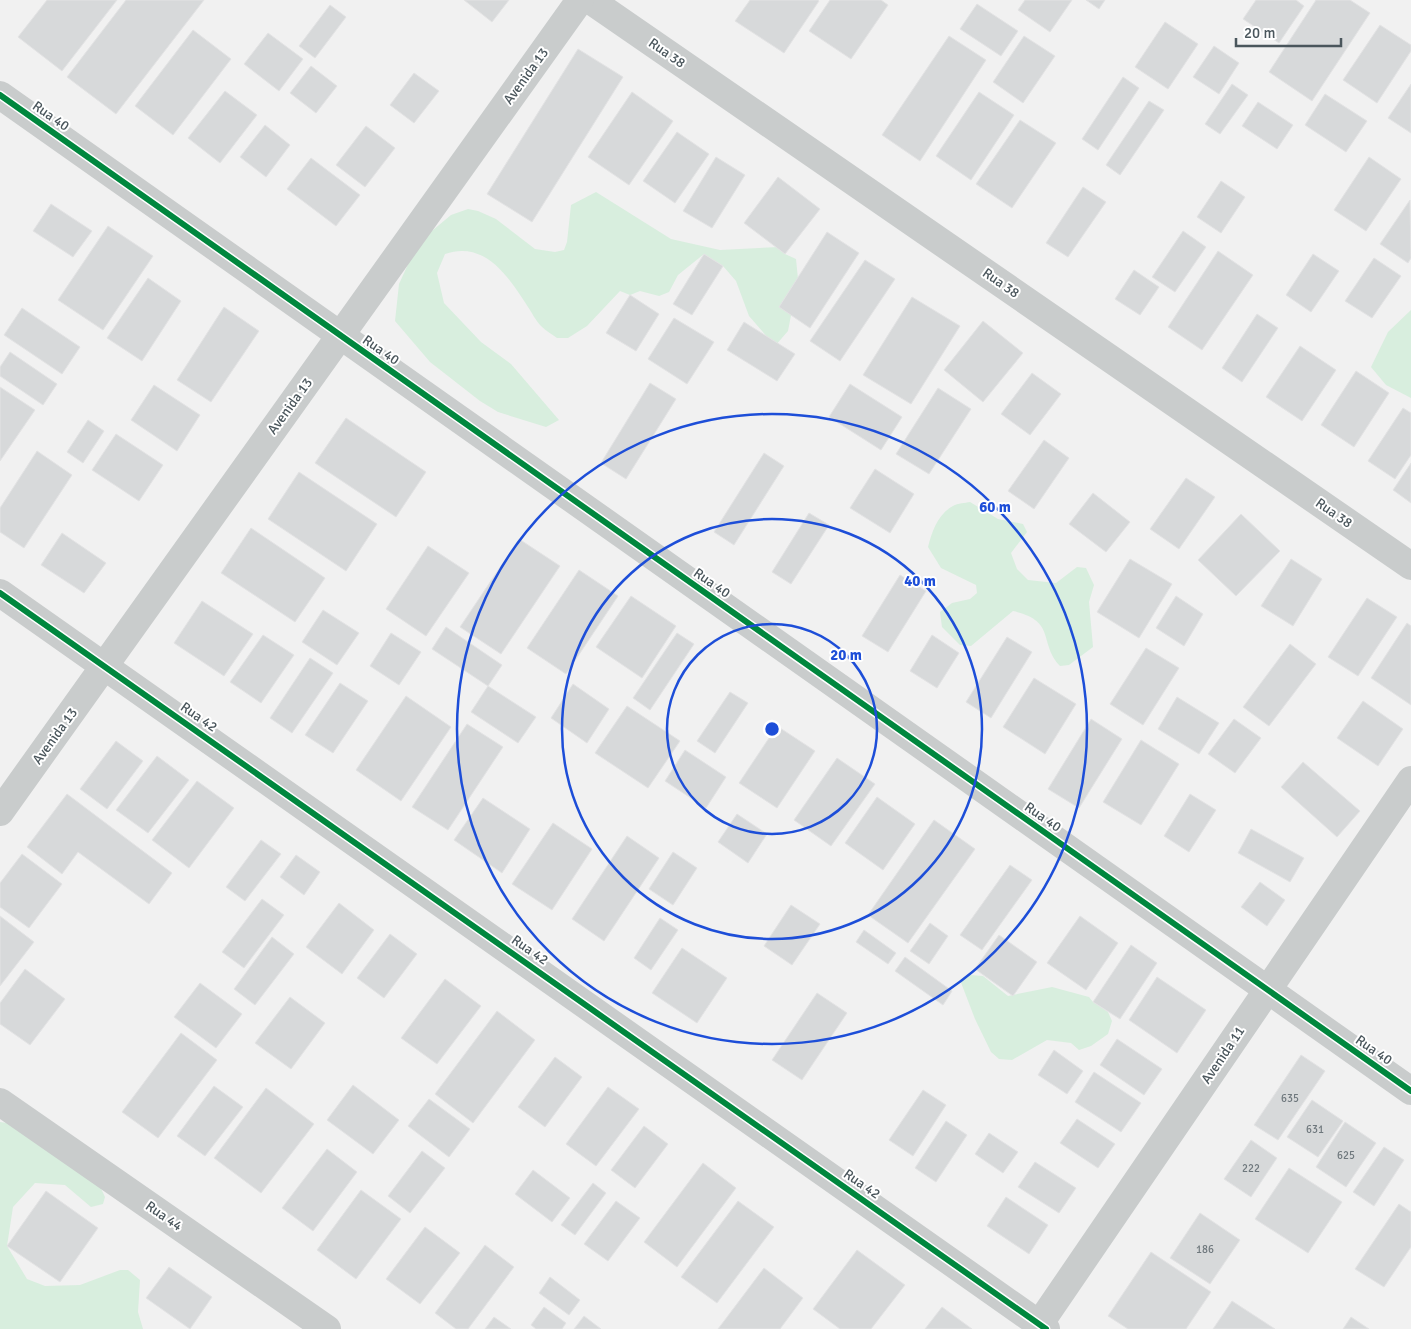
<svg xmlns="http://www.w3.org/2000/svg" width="1411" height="1329" font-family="Signika,sans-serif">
  <rect width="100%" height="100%" fill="#f1f1f1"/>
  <g fill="#d8eede">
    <path d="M 596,192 L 671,239 L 720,250 L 779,247 L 785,254 L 796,259 L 798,279 L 788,331 L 775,346 L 749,316 L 736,281 L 723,266 L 704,254 L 678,275 L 669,292 L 659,296 L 640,291 L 630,295 L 620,291 L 587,326 L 568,338 L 557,338 C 552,334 546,331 541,326 C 536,321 532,313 528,307 C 509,278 486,240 445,254 L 437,273 L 444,303 L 481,342 L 511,364 L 559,420 L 546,427 L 498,412 L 480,401 L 430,362 L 395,321 L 399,284 L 415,249 L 421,240 L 451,215 L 468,209 L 478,211 L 496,219 L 535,249 L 555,252 L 564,250 L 567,242 L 571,205 Z"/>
    <polygon points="1411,310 1411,398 1386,385 1371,367 1388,332"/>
    <path d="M 970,502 L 998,519 L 1023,524 L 1027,532 L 1011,553 L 1017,569 L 1028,580 L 1056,583 L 1077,567 L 1086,568 L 1094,585 L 1089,602 L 1093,647 L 1069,665 L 1060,666 C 1038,642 1057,621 1013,611 L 971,646 L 960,645 L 942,627 L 940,612 L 952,603 L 970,599 L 977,593 L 976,585 L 941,568 L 928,547 C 932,531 938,514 953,506 C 958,503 965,503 970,502 Z"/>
    <polygon points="970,975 983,976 1008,996 1052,987 1089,997 1093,1002 1108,1012 1112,1021 1108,1034 1091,1046 1079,1050 1071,1043 1047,1040 1012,1060 999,1059 991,1052 975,1019 960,980"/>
    <polygon points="0,1122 7,1123 95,1176 105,1197 103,1204 91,1207 65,1185 35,1183 13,1207 7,1246 27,1279 45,1286 80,1285 120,1270 128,1270 140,1280 138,1312 143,1329 0,1329"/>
  </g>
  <g fill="#d7d9da" stroke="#e3e3e4">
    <polygon points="47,0 117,0 62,71 18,37"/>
    <polygon points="126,0 204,0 116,114 67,77"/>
    <polygon points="464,0 509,0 492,22"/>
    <polygon points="750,0 818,0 819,1 784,53 735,21"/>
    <polygon points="830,0 881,0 888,5 851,59 809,31"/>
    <polygon points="1025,0 1072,0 1050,32 1018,10"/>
    <polygon points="1086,0 1105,0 1099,9"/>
    <polygon points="1256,0 1296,0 1304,6 1279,43 1243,19"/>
    <polygon points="1316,0 1350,0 1370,13 1312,101 1269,72"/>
    <polygon points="977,4 1018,31 1001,56 960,29"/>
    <polygon points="330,5 346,17 315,58 299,46"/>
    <polygon points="1165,22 1198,44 1168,89 1135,67"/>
    <polygon points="1380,25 1411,45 1411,51 1377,103 1343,80"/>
    <polygon points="193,30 231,59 173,135 135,106"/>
    <polygon points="268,33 303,59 279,91 244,64"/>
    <polygon points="949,36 986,60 920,161 882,135"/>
    <polygon points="1024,36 1055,56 1023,103 993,82"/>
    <polygon points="1214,46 1239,63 1219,94 1193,77"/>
    <polygon points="578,49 623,77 532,222 487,194"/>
    <polygon points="311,66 337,86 316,113 290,93"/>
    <polygon points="414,73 439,91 414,123 390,105"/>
    <polygon points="1123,77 1139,88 1098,150 1082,139"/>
    <polygon points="1232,84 1248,95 1220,134 1205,124"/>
    <polygon points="1411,84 1411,133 1388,118"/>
    <polygon points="225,91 257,115 220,163 188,138"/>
    <polygon points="632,92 673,121 629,185 588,157"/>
    <polygon points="979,92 1014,115 971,180 936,156"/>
    <polygon points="1325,94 1367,121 1346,152 1305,125"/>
    <polygon points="1149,101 1164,110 1120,175 1106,165"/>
    <polygon points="1258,102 1293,125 1277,149 1242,126"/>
    <polygon points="1020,120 1056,143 1012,208 976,184"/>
    <polygon points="265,125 290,145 266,177 240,157"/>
    <polygon points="366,126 395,148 365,187 336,165"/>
    <polygon points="677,132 709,154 675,203 643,181"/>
    <polygon points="716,157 745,175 712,228 683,211"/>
    <polygon points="1369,157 1401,179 1366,231 1334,210"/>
    <polygon points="311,158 360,195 336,226 287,189"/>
    <polygon points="778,177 820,209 785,254 744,223"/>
    <polygon points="1221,181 1245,197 1221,233 1197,217"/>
    <polygon points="1083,187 1106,202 1068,257 1046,243"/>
    <polygon points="1410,200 1411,258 1408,263 1380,244"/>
    <polygon points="51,204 92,231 73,257 33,231"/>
    <polygon points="108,226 153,256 103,330 58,300"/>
    <polygon points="1183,231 1206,247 1175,292 1152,277"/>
    <polygon points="827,232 859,253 810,328 779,307"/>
    <polygon points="1218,251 1253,275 1202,350 1168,327"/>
    <polygon points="704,254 723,266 692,315 673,304"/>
    <polygon points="1313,254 1339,271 1311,312 1286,295"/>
    <polygon points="1374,258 1401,276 1372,318 1345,301"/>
    <polygon points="865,260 895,279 840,361 810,341"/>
    <polygon points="1134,270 1159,287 1140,315 1115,299"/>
    <polygon points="148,278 181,301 142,361 107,338"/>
    <polygon points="630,295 659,314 636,351 606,333"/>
    <polygon points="912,297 960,326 911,404 863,375"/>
    <polygon points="224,307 259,331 211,402 177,380"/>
    <polygon points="22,308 80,347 62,374 4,335"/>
    <polygon points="1257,314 1278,328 1242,382 1222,368"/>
    <polygon points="674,318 714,342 687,384 648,359"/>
    <polygon points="983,321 1023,353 983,402 944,370"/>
    <polygon points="744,322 795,354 777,381 727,350"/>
    <polygon points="1300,346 1336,370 1302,421 1266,397"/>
    <polygon points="10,352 57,384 43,405 0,376 0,367"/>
    <polygon points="1356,371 1389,393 1354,447 1321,425"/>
    <polygon points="1032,373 1061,394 1030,435 1001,414"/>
    <polygon points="650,383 676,399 626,479 601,463"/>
    <polygon points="850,384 902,417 881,450 829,417"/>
    <polygon points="154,385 200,415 177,451 131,420"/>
    <polygon points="0,387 35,410 0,461"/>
    <polygon points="938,388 971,409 929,474 896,454"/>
    <polygon points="1403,408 1411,413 1411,455 1395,479 1368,461"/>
    <polygon points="346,418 426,472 396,517 315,463"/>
    <polygon points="88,420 104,431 83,463 67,452"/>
    <polygon points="116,434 163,465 139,501 92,470"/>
    <polygon points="1044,440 1069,458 1034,509 1008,491"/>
    <polygon points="37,451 72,475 24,548 0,532 0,508"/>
    <polygon points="764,453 784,466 734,545 714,532"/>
    <polygon points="1411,463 1411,503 1393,490"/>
    <polygon points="875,469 914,494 890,533 850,508"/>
    <polygon points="299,472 377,524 346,571 268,519"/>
    <polygon points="1186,478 1215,497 1179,549 1150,529"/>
    <polygon points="1093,493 1130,522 1106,552 1069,524"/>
    <polygon points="809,513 829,525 791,584 772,572"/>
    <polygon points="1241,514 1280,551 1236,596 1198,560"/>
    <polygon points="251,528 325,578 295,622 221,573"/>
    <polygon points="62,533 106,563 84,593 41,565"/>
    <polygon points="519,539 560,566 501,654 460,627"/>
    <polygon points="428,546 469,573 426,636 386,609"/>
    <polygon points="1130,559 1172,584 1139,638 1097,612"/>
    <polygon points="1291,559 1322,579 1293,626 1261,606"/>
    <polygon points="579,570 618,596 566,674 527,648"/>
    <polygon points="900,575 926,591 888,652 862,636"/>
    <polygon points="631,596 676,626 642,678 596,647"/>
    <polygon points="1176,596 1203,614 1184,646 1156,628"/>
    <polygon points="1367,598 1397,617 1358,676 1328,657"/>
    <polygon points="202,601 253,634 224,676 174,643"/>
    <polygon points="323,610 359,633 337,665 302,642"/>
    <polygon points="1407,623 1411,626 1411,705 1371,678"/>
    <polygon points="446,627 502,665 488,686 432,649"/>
    <polygon points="391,633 421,652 399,685 370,666"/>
    <polygon points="677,633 694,644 650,710 633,698"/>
    <polygon points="263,635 294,655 261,703 230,682"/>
    <polygon points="932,635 959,653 937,688 910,671"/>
    <polygon points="1007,637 1032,652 991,718 966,702"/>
    <polygon points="1290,644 1316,664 1269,726 1243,707"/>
    <polygon points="1146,648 1179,668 1143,725 1110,704"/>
    <polygon points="310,658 333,673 292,733 270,718"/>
    <polygon points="1034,678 1076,704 1045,754 1003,727"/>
    <polygon points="340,683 368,701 333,753 305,735"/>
    <polygon points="573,684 609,709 587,743 551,718"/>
    <polygon points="488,686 536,717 518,743 471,712"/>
    <polygon points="730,692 748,703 715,753 697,741"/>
    <polygon points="406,696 451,727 401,801 356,770"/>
    <polygon points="1177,697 1219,723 1199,754 1158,729"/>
    <polygon points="1363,701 1403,729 1378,766 1337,738"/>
    <polygon points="627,706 680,741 648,788 595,753"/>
    <polygon points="1091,719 1122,739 1079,808 1048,789"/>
    <polygon points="1234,719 1261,738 1235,773 1208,754"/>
    <polygon points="467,724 503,747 448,830 412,807"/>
    <polygon points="777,726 815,751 777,808 739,783"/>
    <polygon points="1141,740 1179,764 1141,825 1103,802"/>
    <polygon points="116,741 143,761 107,809 80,789"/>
    <polygon points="685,750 726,777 706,808 665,781"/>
    <polygon points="157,756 189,780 148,833 116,810"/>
    <polygon points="837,758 875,784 831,846 794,820"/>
    <polygon points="1303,762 1360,811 1337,837 1281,787"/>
    <polygon points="197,781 234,808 189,868 152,840"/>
    <polygon points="67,794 172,873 149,904 78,852 62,874 27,847"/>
    <polygon points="1190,794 1216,810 1189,852 1164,836"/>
    <polygon points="877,797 915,824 883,870 845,843"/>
    <polygon points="483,798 530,829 502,873 454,840"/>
    <polygon points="737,814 767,834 748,863 718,842"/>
    <polygon points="934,820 975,849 908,943 868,915"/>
    <polygon points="553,823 592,849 552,910 512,884"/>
    <polygon points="1251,829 1304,858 1290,882 1238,853"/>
    <polygon points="627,836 659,858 604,941 572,919"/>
    <polygon points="261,840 281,854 245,901 226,887"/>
    <polygon points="673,852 697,868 673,905 649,889"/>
    <polygon points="22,854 62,884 29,928 0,907 0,883"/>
    <polygon points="296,855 320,872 304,895 280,877"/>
    <polygon points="1010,865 1032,880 982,950 960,935"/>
    <polygon points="1260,882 1285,900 1267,926 1241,907"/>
    <polygon points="262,899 284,915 244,968 222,952"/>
    <polygon points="339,903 374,930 342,974 306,947"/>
    <polygon points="791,905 820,924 792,965 764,946"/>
    <polygon points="0,916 34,942 0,986"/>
    <polygon points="1080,916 1118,943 1086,990 1047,963"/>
    <polygon points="660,918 678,930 651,970 634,958"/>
    <polygon points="930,923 948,936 929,964 910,951"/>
    <polygon points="864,930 896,953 888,964 856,942"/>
    <polygon points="390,934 417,954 384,998 357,978"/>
    <polygon points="999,935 1037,962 1013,996 975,969"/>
    <polygon points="272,937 294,954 255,1005 234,989"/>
    <polygon points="1131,945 1157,963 1120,1019 1093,1002"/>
    <polygon points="682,948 727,978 697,1023 652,993"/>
    <polygon points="905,957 952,991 943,1005 895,971"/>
    <polygon points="25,969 65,999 30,1045 0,1024 0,1003"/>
    <polygon points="1157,977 1206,1010 1177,1053 1129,1020"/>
    <polygon points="445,979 481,1006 437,1064 401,1038"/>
    <polygon points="200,983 242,1014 216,1048 174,1017"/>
    <polygon points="817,993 847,1013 802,1080 772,1060"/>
    <polygon points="290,997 325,1023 291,1069 255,1043"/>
    <polygon points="497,1011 535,1040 473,1123 435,1094"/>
    <polygon points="181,1033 217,1060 158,1138 122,1112"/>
    <polygon points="1117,1039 1162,1069 1144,1095 1100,1065"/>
    <polygon points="1054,1050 1083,1071 1067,1094 1038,1075"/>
    <polygon points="1301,1055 1325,1071 1278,1140 1254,1125"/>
    <polygon points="555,1057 582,1077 545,1127 518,1107"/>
    <polygon points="1094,1072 1141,1103 1121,1132 1075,1102"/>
    <polygon points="353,1085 399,1120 373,1154 327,1120"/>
    <polygon points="214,1086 243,1107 205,1156 177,1136"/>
    <polygon points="608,1087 639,1109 596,1166 566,1144"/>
    <polygon points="266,1088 314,1124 261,1193 214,1158"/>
    <polygon points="923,1090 946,1105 913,1156 889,1140"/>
    <polygon points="429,1099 470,1129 449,1157 408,1126"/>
    <polygon points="1312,1100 1343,1121 1318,1157 1287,1137"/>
    <polygon points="1077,1119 1115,1144 1098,1168 1060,1143"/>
    <polygon points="946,1121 967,1135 936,1182 915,1168"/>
    <polygon points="1345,1122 1376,1143 1346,1187 1316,1167"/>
    <polygon points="644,1126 668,1144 635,1188 611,1170"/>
    <polygon points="989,1133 1018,1152 1003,1173 975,1154"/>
    <polygon points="1251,1140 1277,1158 1251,1197 1224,1179"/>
    <polygon points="1384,1147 1404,1160 1374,1206 1353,1192"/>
    <polygon points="327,1149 357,1172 313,1231 282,1208"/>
    <polygon points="422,1151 445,1168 410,1213 388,1196"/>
    <polygon points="1035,1162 1076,1188 1059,1213 1018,1187"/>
    <polygon points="703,1163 736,1188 677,1267 644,1242"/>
    <polygon points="1289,1168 1342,1202 1308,1253 1255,1219"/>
    <polygon points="533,1170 570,1198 552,1222 515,1194"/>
    <polygon points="593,1183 606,1193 575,1235 561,1225"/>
    <polygon points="361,1190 401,1219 356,1279 317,1250"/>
    <polygon points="46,1191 98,1228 60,1282 7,1246"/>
    <polygon points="1006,1197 1048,1225 1029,1254 987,1226"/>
    <polygon points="616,1201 640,1218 608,1261 584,1244"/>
    <polygon points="738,1201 774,1227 717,1303 681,1277"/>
    <polygon points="1399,1204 1411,1212 1411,1247 1384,1287 1355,1269"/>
    <polygon points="1200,1213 1240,1240 1210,1284 1170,1258"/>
    <polygon points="425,1227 460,1253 420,1304 386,1279"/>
    <polygon points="485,1245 514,1267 468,1329 456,1329 435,1313"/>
    <polygon points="857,1250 905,1285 871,1329 840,1329 813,1309"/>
    <polygon points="1151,1252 1211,1292 1186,1329 1128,1329 1108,1316"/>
    <polygon points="169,1267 212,1297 190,1329 146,1298"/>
    <polygon points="764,1268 803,1298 780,1329 718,1329"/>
    <polygon points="550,1277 580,1300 569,1315 539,1293"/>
    <polygon points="1232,1301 1275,1329 1213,1329"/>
    <polygon points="544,1307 566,1323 562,1329 536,1329 531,1325"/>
    <polygon points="942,1307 972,1329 925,1329"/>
    <polygon points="584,1316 601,1329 574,1329"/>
    <polygon points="494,1317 511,1329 485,1329"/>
    <polygon points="1351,1317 1369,1329 1343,1329"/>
  </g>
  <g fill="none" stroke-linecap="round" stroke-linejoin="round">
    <g stroke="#c9cccc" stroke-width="28">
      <polyline points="590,0 1411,566"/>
      <polyline points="0,95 1411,1091"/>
      <polyline points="0,593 1046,1329"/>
      <polyline points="0,812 580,0"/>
      <polyline points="0,1102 327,1329"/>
      <polyline points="1036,1329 1411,780"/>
    </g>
    <g stroke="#fff" stroke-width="9">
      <g id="cycleway">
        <polyline points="0,95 1411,1091"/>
        <polyline points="0,593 1046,1329"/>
      </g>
    </g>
    <use href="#cycleway" stroke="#00873e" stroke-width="6"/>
  </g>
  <g fill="none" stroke="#1d4ed8" stroke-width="2.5">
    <circle cx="772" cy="729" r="105"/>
    <circle cx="772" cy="729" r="210"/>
    <circle cx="772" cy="729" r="315"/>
  </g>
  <g text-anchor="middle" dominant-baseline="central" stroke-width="4" stroke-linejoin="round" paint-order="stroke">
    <g font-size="11" fill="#6f787d">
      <text x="1290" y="1098">635</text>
      <text x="1315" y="1129">631</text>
      <text x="1346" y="1155">625</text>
      <text x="1251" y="1168">222</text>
      <text x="1205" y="1249">186</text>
    </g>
    <g font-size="14" fill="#4a565c" stroke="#fff">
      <text transform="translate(667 53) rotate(35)">Rua 38</text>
      <text transform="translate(526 76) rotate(-54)">Avenida 13</text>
      <text transform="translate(51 116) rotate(35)">Rua 40</text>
      <text transform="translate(1001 283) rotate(35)">Rua 38</text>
      <text transform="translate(381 350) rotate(35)">Rua 40</text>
      <text transform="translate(290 406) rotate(-54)">Avenida 13</text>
      <text transform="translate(1334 513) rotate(35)">Rua 38</text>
      <text transform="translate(712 583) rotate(35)">Rua 40</text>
      <text transform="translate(199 717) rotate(35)">Rua 42</text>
      <text transform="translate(55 736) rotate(-54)">Avenida 13</text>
      <text transform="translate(1043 817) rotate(35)">Rua 40</text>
      <text transform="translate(530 950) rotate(35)">Rua 42</text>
      <text transform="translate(1374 1050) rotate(35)">Rua 40</text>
      <text transform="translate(1223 1055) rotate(-56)">Avenida 11</text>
      <text transform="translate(862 1184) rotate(35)">Rua 42</text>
      <text transform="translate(164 1216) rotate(35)">Rua 44</text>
    </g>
  </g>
  <circle cx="772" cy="729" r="8" fill="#1d4ed8" stroke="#fff" stroke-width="2.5"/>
  <g font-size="15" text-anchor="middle" font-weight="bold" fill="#1d4ed8" stroke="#fff" stroke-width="4" stroke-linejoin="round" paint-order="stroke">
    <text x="995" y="512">60 m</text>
    <text x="920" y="586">40 m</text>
    <text x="846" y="660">20 m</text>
  </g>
  <path d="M1236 38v8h105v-8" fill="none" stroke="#4a565c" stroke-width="2.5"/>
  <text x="1244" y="38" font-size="15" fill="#4a565c" stroke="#ffffff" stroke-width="4" paint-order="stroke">20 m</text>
</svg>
